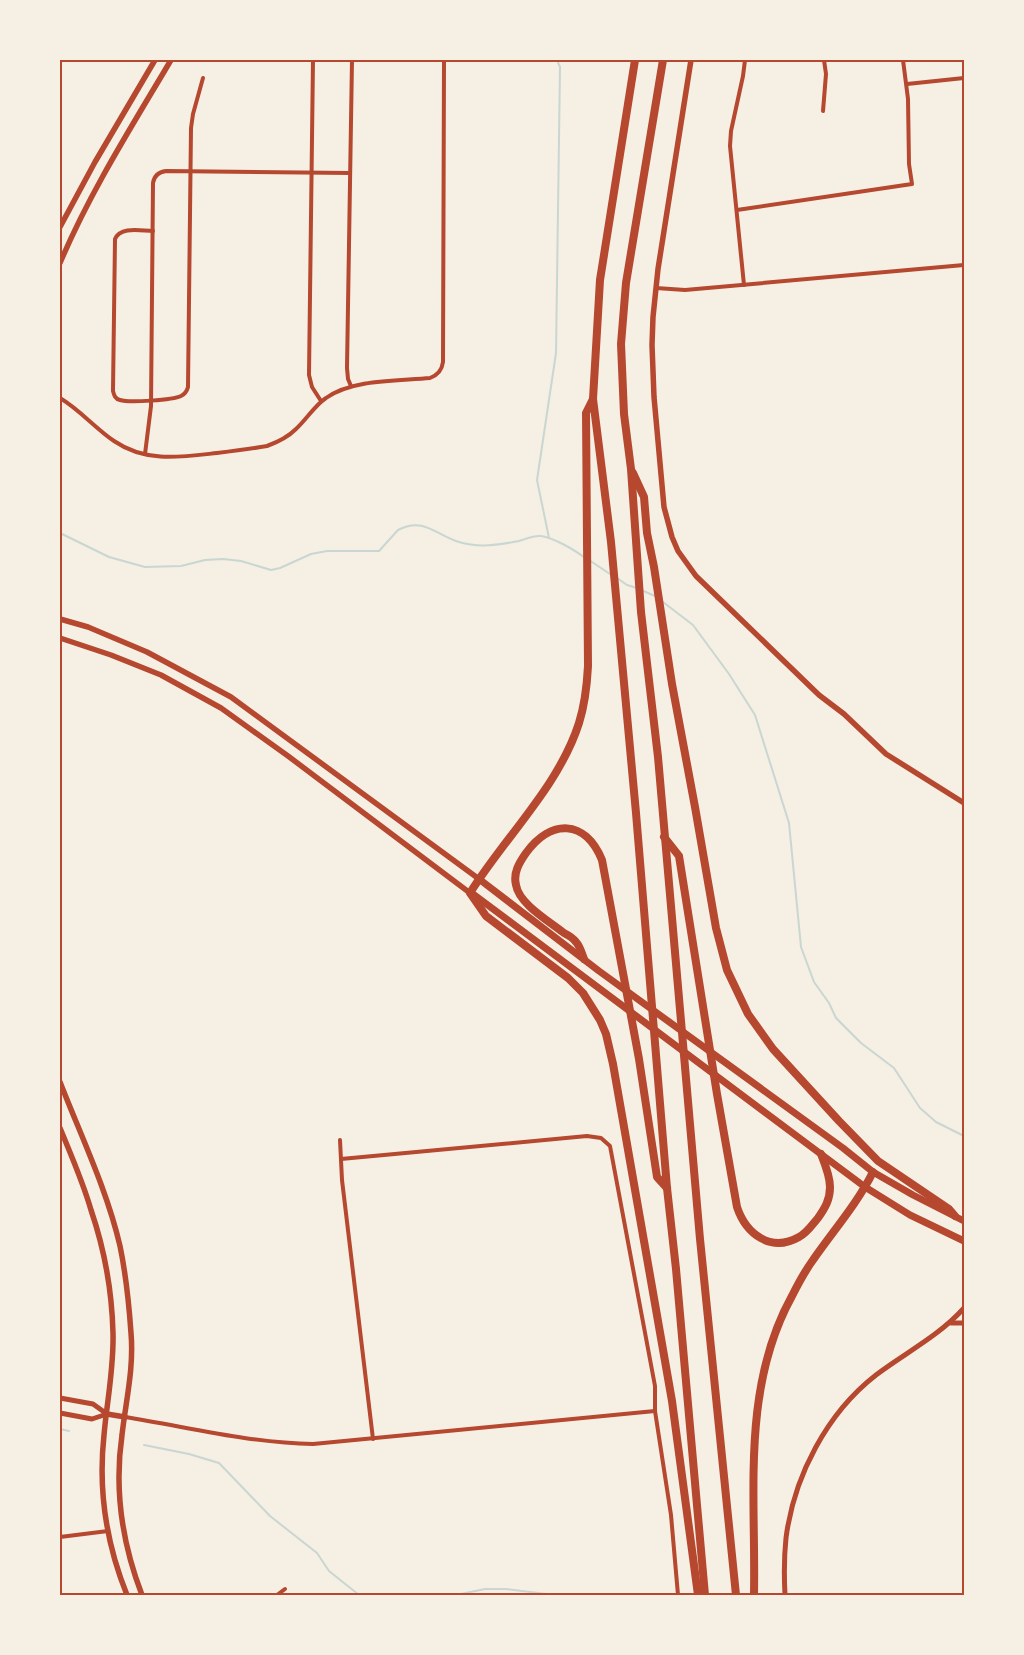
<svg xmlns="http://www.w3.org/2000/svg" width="1024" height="1655" font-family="'Golos Text',sans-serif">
  <rect width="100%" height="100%" fill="#f6efe4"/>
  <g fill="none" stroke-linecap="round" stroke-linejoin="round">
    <g stroke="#c9d6d2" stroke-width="2">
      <path d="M 60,533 L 109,557 L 145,567 L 181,566 L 205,560 L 223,559 L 241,561 L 271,570 L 280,568 L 311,554 L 327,551 L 379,551 L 398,530 C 424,516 437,536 459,542 C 479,548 498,545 519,541 C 526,539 534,535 541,536 C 554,538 575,550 585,558"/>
      <polyline points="549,538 537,480 556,353 560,67 557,60"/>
      <polyline points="589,560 610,574"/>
      <polyline points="617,578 627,585 637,588"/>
      <polyline points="641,590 655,596"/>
      <polyline points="663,602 693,625 729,674 755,715 789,823 801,947 814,982 829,1003 836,1018 861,1043 894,1068 920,1108 936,1122 964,1136"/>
      <polyline points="60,1429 69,1431"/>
      <polyline points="144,1445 189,1454 219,1463 270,1516 317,1553 329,1571 359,1595"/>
      <polyline points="456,1595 485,1589 506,1589 554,1595"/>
    </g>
    <g stroke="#b5482f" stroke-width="4">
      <polyline points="313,60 309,375 312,387 321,401"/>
      <polyline points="907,84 964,78"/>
      <polyline points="823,111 826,74 824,60"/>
      <polyline points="737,210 912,184 909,164 908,99 903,60"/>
      <path d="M 153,231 C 141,231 121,226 115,239 L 113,391 C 114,395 115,399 120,400 C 129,403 173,400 181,396 C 185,394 187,391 188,387 L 191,128 L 193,114 L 203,78"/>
      <polyline points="744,285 730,146 731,131 743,76 745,60"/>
      <polyline points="656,288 685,290 964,265"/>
      <polyline points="351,386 348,379 347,368 352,60"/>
      <path d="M 60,398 C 80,410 95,428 114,441 C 146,463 181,457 217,453 C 234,451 250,449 267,446 C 278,442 288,437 296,429 C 307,419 314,406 326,398 C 352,379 398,381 430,378 C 438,375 442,370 443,362 L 444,60"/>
      <path d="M 145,454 L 151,406 L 153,183 C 154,176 159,172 166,171 L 350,173"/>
      <polyline points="340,1140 342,1180 373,1439"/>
      <polyline points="341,1159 587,1136 601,1138 610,1146 655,1386 655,1411 671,1515 678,1595"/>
      <path d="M 125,1417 C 188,1427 249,1443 313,1444 L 655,1411"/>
      <polyline points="60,1537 108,1531"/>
      <polyline points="277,1595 285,1589"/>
    </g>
    <g stroke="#b5482f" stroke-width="5">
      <polyline points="951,1323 964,1323"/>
      <polyline points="60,1398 93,1404 107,1414"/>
      <polyline points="60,1413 92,1419 107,1414"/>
      <path d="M 785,1595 C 784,1576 784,1557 786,1538 C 794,1476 827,1413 876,1375 C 905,1353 939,1336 964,1308"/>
    </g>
    <g stroke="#b5482f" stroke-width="5.5">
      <polyline points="691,60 658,269 653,317 652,345 654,397 664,507 672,537 678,551 696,576 819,695 844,714 886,754 964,803"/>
      <polyline points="60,227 95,162 155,60"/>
      <path d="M 60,263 C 90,192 132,126 171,60"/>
      <polyline points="60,619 88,627 147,652 231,697 479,879"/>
      <polyline points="60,638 111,655 161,675 221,708 288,756 470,893"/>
      <path d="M 60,1082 C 81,1136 107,1190 120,1246 C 126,1275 129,1304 131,1333 C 134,1368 126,1400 122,1435 C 114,1490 122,1543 142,1595"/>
      <path d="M 60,1128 C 71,1155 83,1182 91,1210 C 104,1248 112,1293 113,1333 C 114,1368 107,1401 104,1435 C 98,1490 106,1543 127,1595"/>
      <polyline points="107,1414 125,1417"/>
    </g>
    <g stroke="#b5482f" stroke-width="7">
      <polyline points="479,879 599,971 843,1148 873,1172 913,1195 964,1221"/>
      <polyline points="473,894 865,1187 910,1215 964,1241"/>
    </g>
    <g stroke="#b5482f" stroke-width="8">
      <polyline points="635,60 600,280 593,399 611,542 636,813 667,1188 676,1269 705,1595"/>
      <polyline points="663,60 626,283 621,344 624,414 631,469 641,612 658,757 700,1239 736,1595"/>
      <path d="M 593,399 L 586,413 L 588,666 C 587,685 585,704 579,723 C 559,786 505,837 470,893 L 486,916 L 568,978 L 583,993 L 600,1020 L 606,1034 L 613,1064 L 672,1401 L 698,1595"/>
      <polyline points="633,473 644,497 647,533 654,567 672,684 695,807 716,928 727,970 748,1014 773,1049 839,1121 878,1161 949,1209 955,1216"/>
      <path d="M 664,837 L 679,856 L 717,1094 L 737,1207 C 746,1234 771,1253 799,1237 C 807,1233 812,1225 818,1218 C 825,1208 830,1200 830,1187 C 830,1176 825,1164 821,1154"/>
      <path d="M 584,959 C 582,954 580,946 576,942 C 573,938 568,935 564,933 C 549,921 519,904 516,885 C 513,873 519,863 526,853 C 551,819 585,819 602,860 L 639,1059 L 657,1177 L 667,1188"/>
      <path d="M 754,1595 C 756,1495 741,1388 792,1296 C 798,1284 805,1271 813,1260 C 833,1231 857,1204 873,1172"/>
    </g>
  </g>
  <rect width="1024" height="1655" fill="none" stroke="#f6efe4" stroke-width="122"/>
  <rect x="61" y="61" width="902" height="1533" fill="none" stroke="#b5482f" stroke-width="2"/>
</svg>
